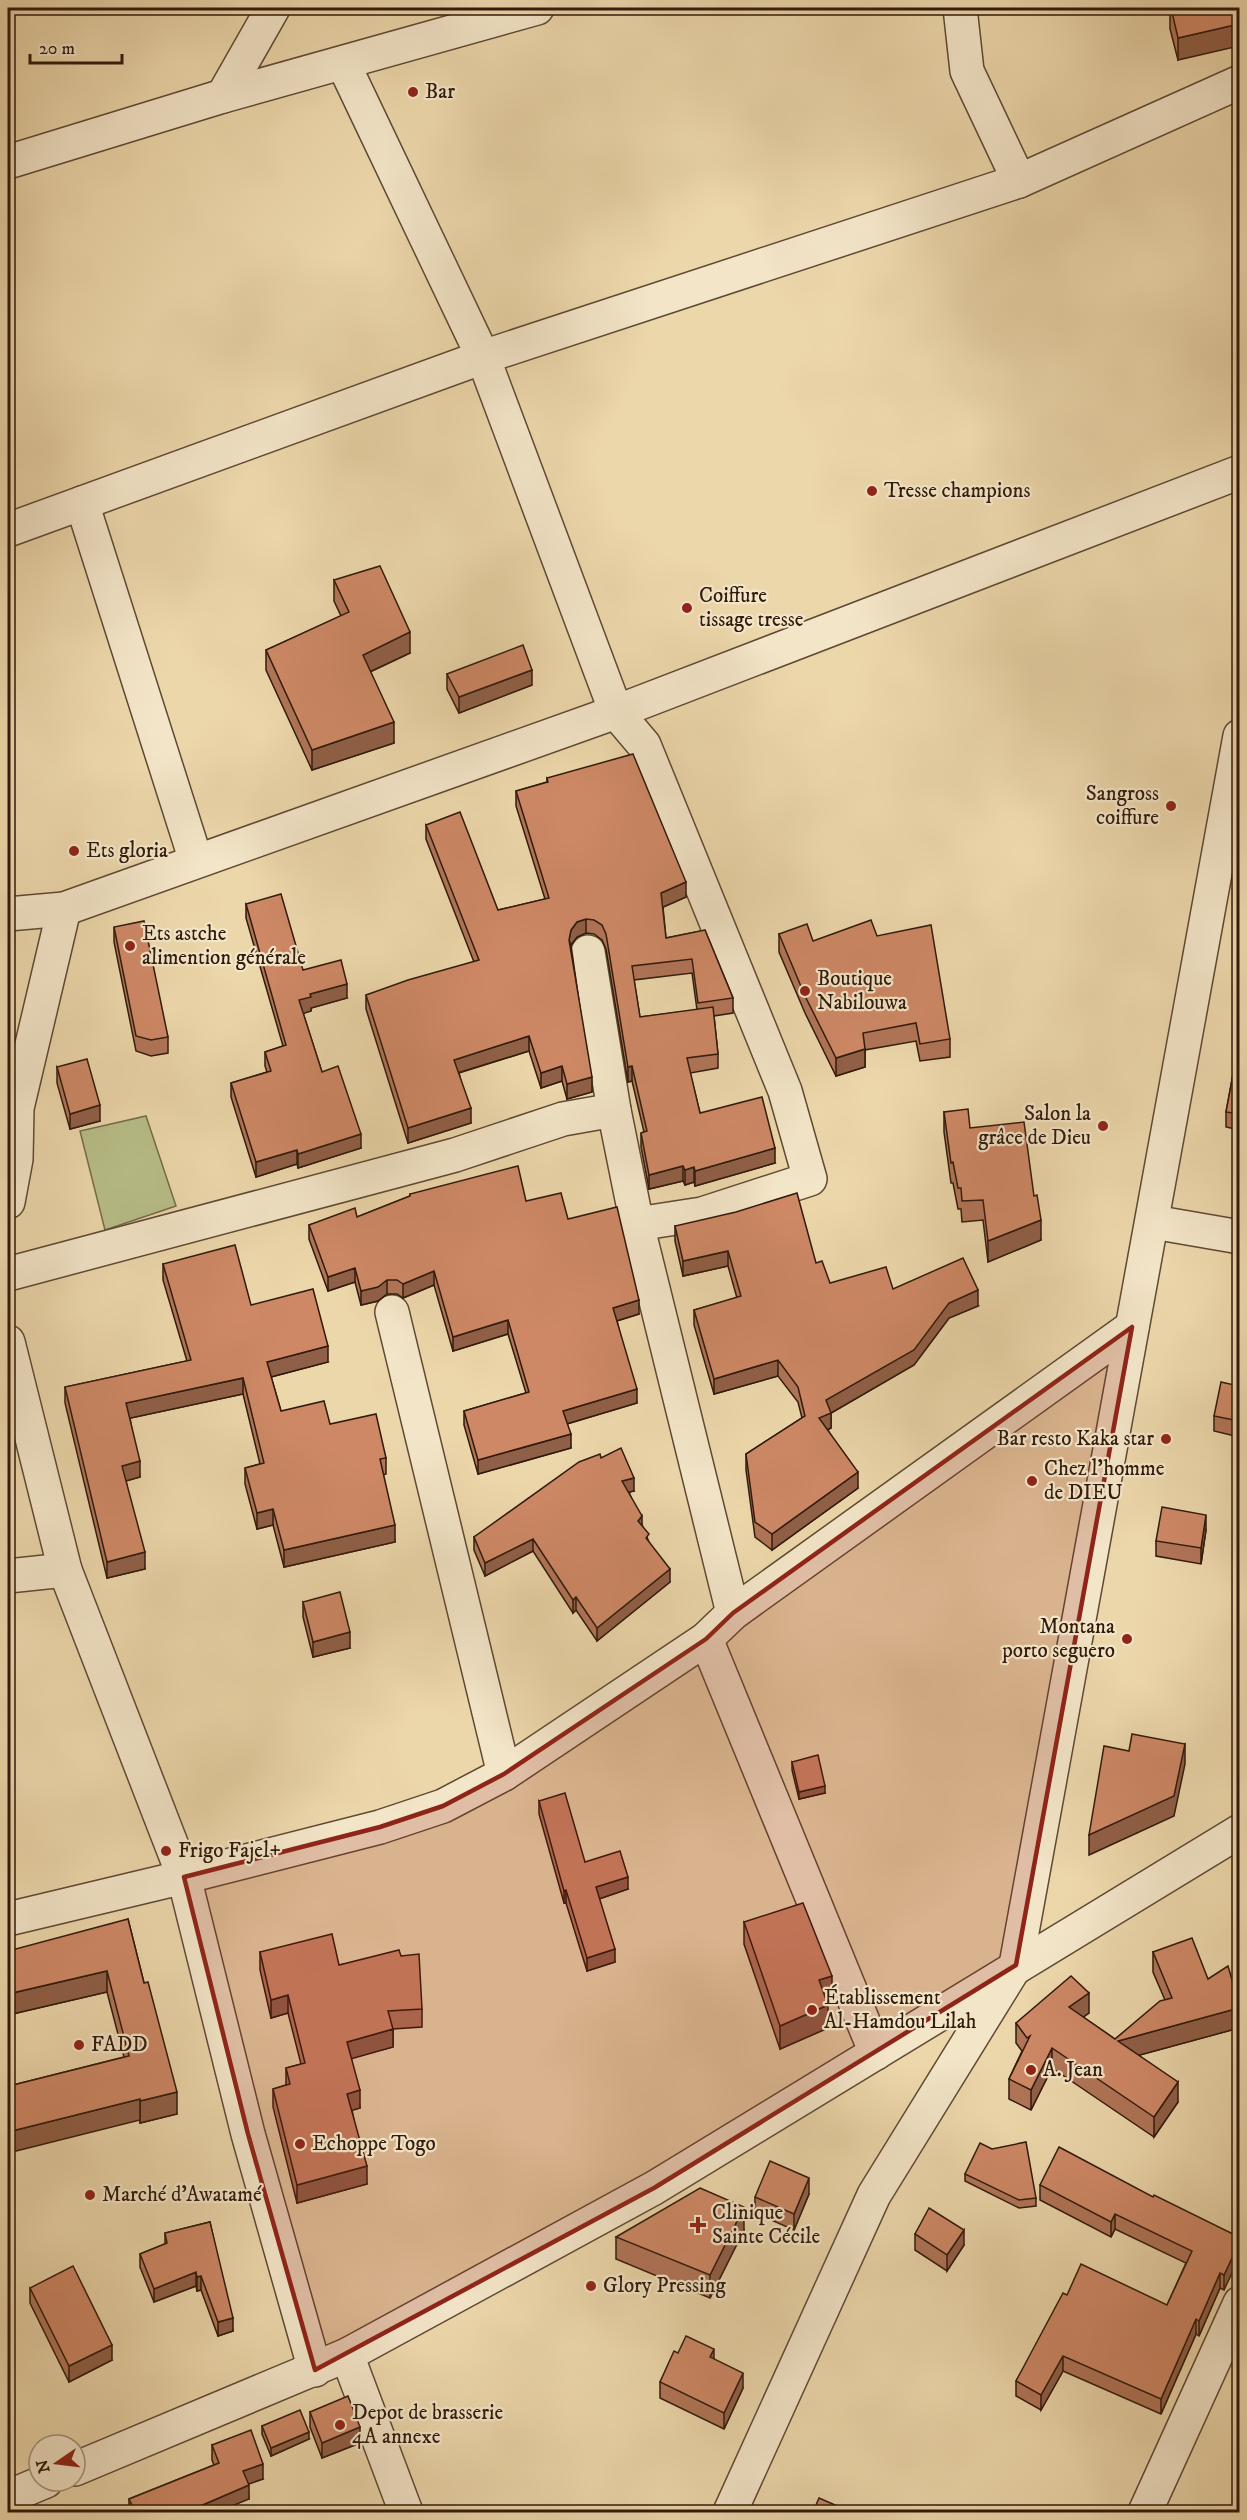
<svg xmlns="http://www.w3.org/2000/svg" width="1247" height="2520" font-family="'IM FELL DW Pica',serif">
  <rect width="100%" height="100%" fill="#ecd7ab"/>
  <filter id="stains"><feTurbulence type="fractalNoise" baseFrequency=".00333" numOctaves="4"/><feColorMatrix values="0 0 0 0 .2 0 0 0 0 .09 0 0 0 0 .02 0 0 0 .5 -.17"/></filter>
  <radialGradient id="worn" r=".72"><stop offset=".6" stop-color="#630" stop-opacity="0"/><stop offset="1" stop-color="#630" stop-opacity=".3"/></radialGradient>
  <polygon fill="#b8be88" stroke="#746c4a" stroke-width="1.5" points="146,1116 176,1206 105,1230 80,1131"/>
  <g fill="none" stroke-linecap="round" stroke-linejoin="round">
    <g stroke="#5f4934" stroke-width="36">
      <g id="minor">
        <polyline points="960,8 967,71 1019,181"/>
        <polyline points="343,63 483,357 616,712 644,745 785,1091 810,1179 702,1214 637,1224"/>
        <polyline points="223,96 273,8"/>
        <polyline points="8,162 223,96 537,8"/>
        <polyline points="82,503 196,861"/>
        <polyline points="8,530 483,357 1019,181 1240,82"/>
        <polyline points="8,914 64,909 616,712 1240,472"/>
        <polyline points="588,952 614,1110 637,1224 733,1613"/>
        <polyline points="8,1202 16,1159 17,1108 64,909"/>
        <polyline points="1153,1222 1240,1237"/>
        <polyline points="8,1274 455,1155 563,1119 614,1110"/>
        <polyline points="392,1312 504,1774"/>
        <polyline points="8,1342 65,1570 184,1877 248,2134 315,2370"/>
        <polyline points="8,1576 65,1570"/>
        <polyline points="706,1639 876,2053"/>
        <polyline points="8,1919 184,1877 380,1827 443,1806 504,1774 706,1639 733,1613 1132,1327"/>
        <polyline points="347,2355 406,2512"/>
        <polyline points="75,2469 347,2355 654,2188 1240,1831"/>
        <polyline points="8,2497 46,2481"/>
        <polyline points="730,2512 874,2195 1016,1965 1240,736"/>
        <polyline points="1145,2512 1240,2303"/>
      </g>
    </g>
    <use href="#minor" stroke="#f3e5c8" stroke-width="33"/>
  </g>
  <g fill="#b17558" stroke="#301a0c" stroke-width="1.5" fill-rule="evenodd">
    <polygon points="1170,8 1239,8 1178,60 1170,29"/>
    <polygon points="334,580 410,653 370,672 394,743 312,770 266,670 266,650 341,616 334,601"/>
    <polygon points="447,674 532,685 459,713 447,689"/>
    <path d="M 547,778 L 686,897 L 663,907 L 666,938 L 705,930 L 733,998 L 733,1013 L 714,1016 L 718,1054 L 718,1068 L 690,1073 L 700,1113 L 775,1163 L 695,1186 L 694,1182 L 685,1185 L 683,1181 L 649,1189 L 641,1147 L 641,1133 L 644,1132 L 632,1081 L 628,1082 L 606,949 L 602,940 L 594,934 L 586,933 L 577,937 L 571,945 L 592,1092 L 567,1099 L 562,1081 L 541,1088 L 529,1051 L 459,1073 L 471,1123 L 408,1143 L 366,1009 L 366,995 L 474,962 L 426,839 L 426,825 L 498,910 L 545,899 L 516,806 L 516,791 L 547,782 ZM 692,973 L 697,1010 L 640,1017 L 634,980 Z"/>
    <polygon points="246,904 303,970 347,998 311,1008 311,1011 303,1013 322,1072 361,1148 298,1168 297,1164 256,1177 231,1097 231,1083 267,1072 265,1066 265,1052 283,1046 246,918"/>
    <polygon points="114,927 168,1037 168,1053 151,1056 136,1051 114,942"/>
    <polygon points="779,934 813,941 877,936 950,1039 950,1057 920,1061 916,1041 865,1050 865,1067 836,1076 805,1013 779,952"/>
    <polygon points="1239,1042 1239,1130 1226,1127 1226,1112"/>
    <polygon points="57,1067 100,1121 70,1129 57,1083"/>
    <polygon points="944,1112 970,1128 1041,1240 988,1262 983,1220 962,1222 961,1209 958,1209 953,1183 951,1183 944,1132"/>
    <polygon points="410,1194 526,1201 568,1219 639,1314 617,1321 637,1403 567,1424 571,1448 478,1474 464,1425 464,1411 526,1393 508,1334 453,1351 434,1285 403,1298 397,1294 387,1294 378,1301 361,1305 355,1282 328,1291 309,1239 309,1225 357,1217 410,1196"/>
    <polygon points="675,1226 816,1263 830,1283 893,1289 978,1306 949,1318 914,1365 831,1413 831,1428 828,1430 858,1488 772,1550 755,1537 746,1470 746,1454 802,1418 798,1402 778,1376 714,1394 694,1325 694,1310 737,1298 728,1266 683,1276 675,1241"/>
    <polygon points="163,1264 251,1305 328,1362 271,1377 281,1411 330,1424 386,1458 386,1474 383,1475 395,1542 284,1567 273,1525 257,1529 245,1484 245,1468 260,1464 243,1394 130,1418 140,1477 126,1481 145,1569 107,1578 65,1403 65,1387 187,1361 163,1280"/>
    <polygon points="1239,1386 1239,1437 1214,1431 1214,1416"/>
    <polygon points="601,1458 634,1491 629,1492 649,1542 670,1582 597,1641 576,1610 573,1613 533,1551 485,1576 474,1550 474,1537"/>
    <polygon points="1206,1530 1201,1564 1156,1556 1156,1541"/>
    <polygon points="303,1602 350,1648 313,1657 303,1617"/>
    <polygon points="792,1762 825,1793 799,1799 792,1770"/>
    <polygon points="539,1801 585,1862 628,1889 599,1899 615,1962 587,1971 566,1903 564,1903 539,1814"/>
    <polygon points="128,1919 177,2114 140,2123 140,2120 13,2085 124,2057 107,1992 8,2015"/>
    <polygon points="744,1922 832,1998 826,2000 828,2028 780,2049 744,1944"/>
    <polygon points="260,1952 339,1965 401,1956 422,2009 422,2027 393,2029 393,2047 351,2058 360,2108 352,2110 367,2184 297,2203 273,2107 273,2089 286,2085 286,2068 301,2064 288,2013 271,2018 260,1970"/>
    <polygon points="1153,1952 1208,1979 1239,2028 1139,2055 1178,2102 1154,2137 1052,2068 1031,2110 1009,2099 1009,2079 1022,2051 1016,2043 1016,2023 1089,2013 1083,2017 1115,2039 1165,2000 1153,1972"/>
    <polygon points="965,2174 1036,2198 1036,2206 1019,2208 965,2181"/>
    <polygon points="1040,2185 1153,2197 1239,2237 1224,2290 1220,2288 1199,2336 1196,2334 1161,2414 1063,2371 1041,2410 1016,2396 1016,2381 1067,2295 1167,2305 1186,2263 1115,2229 1111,2237 1040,2200"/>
    <polygon points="809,2194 794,2230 755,2213 755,2197"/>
    <polygon points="210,2222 233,2331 218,2336 201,2290 197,2291 196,2286 154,2302 140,2267 140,2254 165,2244 165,2233"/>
    <polygon points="744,2230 710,2298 616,2259 616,2237"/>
    <polygon points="915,2234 964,2245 947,2271 915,2250"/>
    <polygon points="30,2288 112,2360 69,2382 30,2303"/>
    <polygon points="678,2353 714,2359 743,2388 724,2429 660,2398 660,2382"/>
    <polygon points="310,2412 360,2443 322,2458 310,2427"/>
    <polygon points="262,2426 309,2439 271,2456 262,2434"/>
    <polygon points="212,2445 263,2479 248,2484 249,2499 129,2506 129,2499 214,2465 212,2460"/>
  </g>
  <g fill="#905f47" stroke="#301a0c" stroke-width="1.5">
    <polygon points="1239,24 1239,46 1178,60 1178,38"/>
    <polygon points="410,632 410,653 363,675 363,655"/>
    <polygon points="532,670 532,685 459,713 459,697"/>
    <polygon points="394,722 394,743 312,770 312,750"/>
    <polygon points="686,882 686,897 661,908 661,893"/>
    <polygon points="586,919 586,933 577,937 571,945 569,940 571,930 577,922"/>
    <polygon points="347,984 347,998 311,1008 311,1011 299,1015 299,1000 310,994"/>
    <polygon points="529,1036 529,1051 454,1074 454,1060"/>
    <polygon points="865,1049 865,1067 836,1076 836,1058"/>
    <polygon points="562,1066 562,1081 541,1088 541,1073"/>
    <polygon points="632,1066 632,1081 628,1082 628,1067"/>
    <polygon points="592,1077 592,1092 567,1099 567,1084"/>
    <polygon points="100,1105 100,1121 70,1129 70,1114"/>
    <polygon points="471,1108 471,1123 408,1143 408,1128"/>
    <polygon points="361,1134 361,1148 298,1168 298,1154"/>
    <polygon points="775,1148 775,1163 695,1186 695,1171"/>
    <polygon points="297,1150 297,1164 256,1177 256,1162"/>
    <polygon points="683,1166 683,1181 649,1189 649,1175"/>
    <polygon points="694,1167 694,1182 685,1185 685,1170"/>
    <polygon points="1041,1220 1041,1240 988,1262 988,1241"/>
    <polygon points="728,1251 728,1266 683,1276 683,1261"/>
    <polygon points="355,1268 355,1282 328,1291 328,1277"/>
    <polygon points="434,1271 434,1285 403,1298 403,1284"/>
    <polygon points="387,1280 387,1294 378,1301 361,1305 361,1291"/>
    <polygon points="978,1290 978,1306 949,1318 914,1365 831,1413 831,1428 819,1433 819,1418 826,1400 949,1303"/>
    <polygon points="639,1300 639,1314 613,1322 613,1308"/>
    <polygon points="508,1320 508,1334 453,1351 453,1337"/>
    <polygon points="328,1346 328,1362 267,1378 267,1362"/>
    <polygon points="778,1360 778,1376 714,1394 714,1379"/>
    <polygon points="243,1378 243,1394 126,1419 126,1403"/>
    <polygon points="637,1389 637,1403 563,1425 563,1411"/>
    <polygon points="571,1434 571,1448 478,1474 478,1460"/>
    <polygon points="140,1461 140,1477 122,1482 122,1466"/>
    <polygon points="858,1472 858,1488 772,1550 772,1534"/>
    <polygon points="634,1478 634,1491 622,1494 622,1481"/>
    <polygon points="273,1509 273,1525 257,1529 257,1513"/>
    <polygon points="1206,1515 1206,1530 1201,1564 1201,1548"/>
    <polygon points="642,1516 642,1529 638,1521"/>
    <polygon points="395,1525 395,1542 284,1567 284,1550"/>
    <polygon points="533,1539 533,1551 485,1576 485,1563"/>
    <polygon points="145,1552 145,1569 107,1578 107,1562"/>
    <polygon points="670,1569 670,1582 597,1641 597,1628"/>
    <polygon points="576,1597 576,1610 573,1613 573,1600"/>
    <polygon points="350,1632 350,1648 313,1657 313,1642"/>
    <polygon points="1185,1744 1185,1764 1174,1816 1089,1855 1089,1835"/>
    <polygon points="825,1786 825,1793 799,1799 799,1792"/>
    <polygon points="628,1877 628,1889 596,1900 596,1887"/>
    <polygon points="566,1890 566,1903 564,1903 564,1891"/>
    <polygon points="615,1949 615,1962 587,1971 587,1958"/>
    <polygon points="107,1971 107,1992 8,2015 8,1994"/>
    <polygon points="832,1976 832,1998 819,2002 819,1980"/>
    <polygon points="1089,1993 1089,2013 1069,2027 1069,2007"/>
    <polygon points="288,1995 288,2013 271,2018 271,2000"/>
    <polygon points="828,2005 828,2028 780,2049 780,2026"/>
    <polygon points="1239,2008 1239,2028 1118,2061 1118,2041"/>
    <polygon points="393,2029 393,2047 347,2060 347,2042"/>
    <polygon points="1052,2048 1052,2068 1031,2110 1031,2090"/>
    <polygon points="1178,2082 1178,2102 1154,2137 1154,2117"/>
    <polygon points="360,2090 360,2108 347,2112 347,2094"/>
    <polygon points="177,2092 177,2114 140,2123 140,2101"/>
    <polygon points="140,2099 140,2120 8,2153 8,2132"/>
    <polygon points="367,2166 367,2184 297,2203 297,2185"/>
    <polygon points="809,2178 809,2194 794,2230 794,2214"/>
    <polygon points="744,2207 744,2230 710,2298 710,2275"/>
    <polygon points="1115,2214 1115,2229 1111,2237 1111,2222"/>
    <polygon points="964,2230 964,2245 947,2271 947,2255"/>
    <polygon points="1239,2243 1239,2258 1224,2290 1224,2275"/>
    <polygon points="196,2272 196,2286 154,2302 154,2289"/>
    <polygon points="1220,2273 1220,2288 1199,2336 1199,2321"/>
    <polygon points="201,2276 201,2290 197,2291 197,2277"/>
    <polygon points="233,2318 233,2331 218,2336 218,2322"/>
    <polygon points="1196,2319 1196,2334 1161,2414 1161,2399"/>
    <polygon points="112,2345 112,2360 69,2382 69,2366"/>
    <polygon points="714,2349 714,2365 710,2357"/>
    <polygon points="1063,2356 1063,2371 1041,2410 1041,2395"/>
    <polygon points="743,2373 743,2388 724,2429 724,2413"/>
    <polygon points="360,2427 360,2443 322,2458 322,2443"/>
    <polygon points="309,2432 309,2439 271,2456 271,2448"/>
    <polygon points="263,2464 263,2479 243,2486 243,2471"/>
    <polygon points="249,2485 249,2499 217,2512 198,2512 198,2507"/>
  </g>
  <g fill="#ce8866" stroke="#301a0c" stroke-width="1.5">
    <polygon points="1171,8 1239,8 1239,24 1178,38"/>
    <polygon points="380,566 410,632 363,655 394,722 312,750 266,650 349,612 334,580"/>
    <polygon points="523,645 532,670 459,697 447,674"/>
    <polygon points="633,754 686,882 661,893 666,938 705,930 733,998 698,1003 692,959 632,966 640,1017 713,1007 718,1054 687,1058 700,1113 762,1097 775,1148 695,1171 694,1167 685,1170 683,1166 649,1175 641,1133 647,1131 632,1066 628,1067 606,934 602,925 594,920 586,919 577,922 571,930 569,940 592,1077 567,1084 562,1066 541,1073 529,1036 454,1060 471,1108 408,1128 366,995 408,980 479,960 426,825 460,812 498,910 549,898 516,791 548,782 547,778"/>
    <polygon points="281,894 303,970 341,960 347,984 310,994 311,997 299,1000 322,1072 338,1066 361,1134 298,1154 297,1150 256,1162 231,1083 271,1071 265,1052 286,1045 246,904"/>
    <polygon points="871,920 877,936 931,925 950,1039 920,1044 916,1023 863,1033 865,1049 836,1058 805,996 779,934 807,924 813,941"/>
    <polygon points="144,921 168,1037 151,1040 136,1036 114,927"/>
    <polygon points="1239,1042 1239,1114 1226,1112"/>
    <polygon points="87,1059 100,1105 70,1114 57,1067"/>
    <polygon points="968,1109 970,1128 1024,1122 1034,1196 1037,1195 1041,1220 988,1241 983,1200 962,1201 961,1188 958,1188 953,1162 951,1163 944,1112"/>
    <polygon points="518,1166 526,1201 561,1193 568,1219 617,1207 639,1300 613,1308 637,1389 563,1411 571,1434 478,1460 464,1411 529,1392 508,1320 453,1337 434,1271 403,1284 397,1280 387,1280 378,1287 361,1291 355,1268 328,1277 309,1225 355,1208 357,1217 410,1196 410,1194"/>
    <polygon points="797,1193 816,1263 822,1261 830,1283 886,1267 893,1289 963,1258 978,1290 949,1303 914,1350 826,1400 831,1413 819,1418 858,1472 772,1534 755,1522 746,1454 805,1416 798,1387 778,1360 714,1379 694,1310 741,1296 728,1251 683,1261 675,1226 736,1212"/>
    <polygon points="235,1245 251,1305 313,1289 328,1346 267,1362 281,1411 324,1401 330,1424 376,1414 386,1458 380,1459 395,1525 284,1550 273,1509 257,1513 245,1468 264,1463 243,1378 126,1403 140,1461 122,1466 145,1552 107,1562 65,1387 191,1360 163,1264"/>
    <polygon points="1221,1382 1239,1386 1239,1421 1214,1416"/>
    <polygon points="621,1448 634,1478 622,1481 642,1516 638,1521 649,1534 646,1538 670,1569 597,1628 576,1597 573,1600 533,1539 485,1563 474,1537 579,1462 600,1454 601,1458"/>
    <polygon points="1162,1507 1206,1515 1201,1548 1156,1541"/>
    <polygon points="340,1592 350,1632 313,1642 303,1602"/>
    <polygon points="1132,1734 1185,1744 1174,1796 1089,1835 1104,1746 1129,1751"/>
    <polygon points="818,1755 825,1786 799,1792 792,1762"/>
    <polygon points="565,1793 585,1862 620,1851 628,1877 596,1887 615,1949 587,1958 566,1890 564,1891 539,1801"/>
    <polygon points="803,1903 832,1976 819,1980 828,2005 780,2026 744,1922"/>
    <polygon points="128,1919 144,1983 148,1982 177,2092 140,2101 140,2099 8,2132 8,2058 13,2085 129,2056 107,1971 8,1994 8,1951"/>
    <polygon points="332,1934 339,1965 399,1950 401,1956 419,1954 422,2009 388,2011 393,2029 347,2042 360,2090 347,2094 367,2166 297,2185 273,2089 290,2084 286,2068 305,2063 288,1995 271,2000 260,1952"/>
    <polygon points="1192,1938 1208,1979 1228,1966 1239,2004 1239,2008 1118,2041 1178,2082 1154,2117 1052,2048 1031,2090 1009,2079 1030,2036 1027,2038 1016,2023 1071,1976 1089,1993 1069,2007 1115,2039 1160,2001 1172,1998 1153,1952"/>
    <polygon points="1026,2142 1036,2198 1019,2200 965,2174 980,2143 992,2149"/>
    <polygon points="1059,2147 1153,2197 1154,2195 1239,2237 1239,2243 1224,2275 1220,2273 1199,2321 1196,2319 1161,2399 1063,2356 1041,2395 1016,2381 1063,2293 1067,2295 1081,2264 1167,2305 1192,2251 1115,2214 1111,2222 1040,2185"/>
    <polygon points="770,2161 809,2178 794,2214 755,2197"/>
    <polygon points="700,2188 744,2207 710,2275 616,2237"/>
    <polygon points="929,2208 964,2230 947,2255 915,2234"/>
    <polygon points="210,2222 233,2318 218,2322 201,2276 197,2277 196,2272 154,2289 140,2254 167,2243 165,2233"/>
    <polygon points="73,2266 112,2345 69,2366 30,2288"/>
    <polygon points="686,2336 714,2349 710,2357 743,2373 724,2413 660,2382 674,2351 678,2353"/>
    <polygon points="348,2396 360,2427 322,2443 310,2412"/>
    <polygon points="300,2410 309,2432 271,2448 262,2426"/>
    <polygon points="251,2430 263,2464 243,2471 249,2485 198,2507 200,2512 110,2512 132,2505 129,2499 219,2463 212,2445"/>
    <polygon points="819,2498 851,2512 813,2512"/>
  </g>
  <path fill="#8f2418" fill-opacity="0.2" stroke="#8f2418" stroke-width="4.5" stroke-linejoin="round" d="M 1132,1327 L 1016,1965 L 654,2188 L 315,2370 L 248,2134 L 184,1877 L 380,1827 L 443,1806 L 504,1774 L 706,1639 L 733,1613 Z"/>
  <g fill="#8f2418" stroke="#f3e5c8" stroke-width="2">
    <circle cx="413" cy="92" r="6"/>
    <circle cx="872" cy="491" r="6"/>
    <circle cx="687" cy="608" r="6"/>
    <circle cx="1171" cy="806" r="6"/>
    <circle cx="74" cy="851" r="6"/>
    <circle cx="130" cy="946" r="6"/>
    <circle cx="805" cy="991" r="6"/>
    <circle cx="1103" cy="1126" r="6"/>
    <circle cx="1166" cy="1439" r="6"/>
    <circle cx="1032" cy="1481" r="6"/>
    <circle cx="1127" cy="1639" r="6"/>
    <circle cx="166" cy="1851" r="6"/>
    <circle cx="812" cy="2010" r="6"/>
    <circle cx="79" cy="2045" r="6"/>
    <circle cx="1031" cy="2070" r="6"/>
    <circle cx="300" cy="2144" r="6"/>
    <circle cx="90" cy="2195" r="6"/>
    <path d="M695 2216h6v6h6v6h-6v6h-6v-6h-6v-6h6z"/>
    <circle cx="591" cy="2286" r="6"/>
    <circle cx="340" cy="2425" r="6"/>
  </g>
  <g text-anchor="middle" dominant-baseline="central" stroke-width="4.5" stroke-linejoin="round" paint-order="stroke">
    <g font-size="21" fill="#301a0c" stroke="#f3e5c8" text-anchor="start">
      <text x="425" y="92">Bar</text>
      <text x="884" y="491">Tresse champions</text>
      <text x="699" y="596">Coiffure<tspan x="699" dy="24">tissage tresse</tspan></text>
      <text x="1159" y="794" text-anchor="end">Sangross<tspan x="1159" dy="24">coiffure</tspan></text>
      <text x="86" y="851">Ets gloria</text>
      <text x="142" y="934">Ets astche<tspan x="142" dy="24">alimention générale</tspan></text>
      <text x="817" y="979">Boutique<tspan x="817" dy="24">Nabilouwa</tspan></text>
      <text x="1091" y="1114" text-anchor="end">Salon la<tspan x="1091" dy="24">grâce de Dieu</tspan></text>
      <text x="1154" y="1439" text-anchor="end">Bar resto Kaka star</text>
      <text x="1044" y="1469">Chez l'homme<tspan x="1044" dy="24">de DIEU</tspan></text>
      <text x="1115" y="1627" text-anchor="end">Montana<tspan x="1115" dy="24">porto seguero</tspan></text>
      <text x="178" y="1851">Frigo Fajel+</text>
      <text x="824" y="1998">Établissement<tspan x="824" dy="24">Al-Hamdou Lilah</tspan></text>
      <text x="91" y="2045">FADD</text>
      <text x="1043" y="2070">A. Jean</text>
      <text x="312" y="2144">Echoppe Togo</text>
      <text x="102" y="2195">Marché d'Awatamé</text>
      <text x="712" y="2213">Clinique<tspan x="712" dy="24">Sainte Cécile</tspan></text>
      <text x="603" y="2286">Glory Pressing</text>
      <text x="352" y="2413">Depot de brasserie<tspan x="352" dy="24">4A annexe</tspan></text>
    </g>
  </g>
  <rect width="1247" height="2520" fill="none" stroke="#ecd7ab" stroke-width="30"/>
  <rect x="9" y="9" width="1229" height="2502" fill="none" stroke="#301a0c" stroke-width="3"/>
  <rect x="15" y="15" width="1217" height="2490" fill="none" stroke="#301a0c" stroke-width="1.5"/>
  <g transform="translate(57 2463) rotate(256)"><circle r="28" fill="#f3e5c8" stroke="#a5947d" stroke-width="1.5"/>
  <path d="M0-4.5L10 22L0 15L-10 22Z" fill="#8f2418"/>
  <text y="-9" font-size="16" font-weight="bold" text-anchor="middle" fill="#301a0c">N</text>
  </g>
  <path d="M30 54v9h92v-9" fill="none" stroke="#301a0c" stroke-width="3"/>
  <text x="39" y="54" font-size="18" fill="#301a0c" stroke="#f3e5c8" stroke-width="4.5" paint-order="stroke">20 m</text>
  <rect width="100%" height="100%" filter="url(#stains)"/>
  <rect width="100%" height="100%" fill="url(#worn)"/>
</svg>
